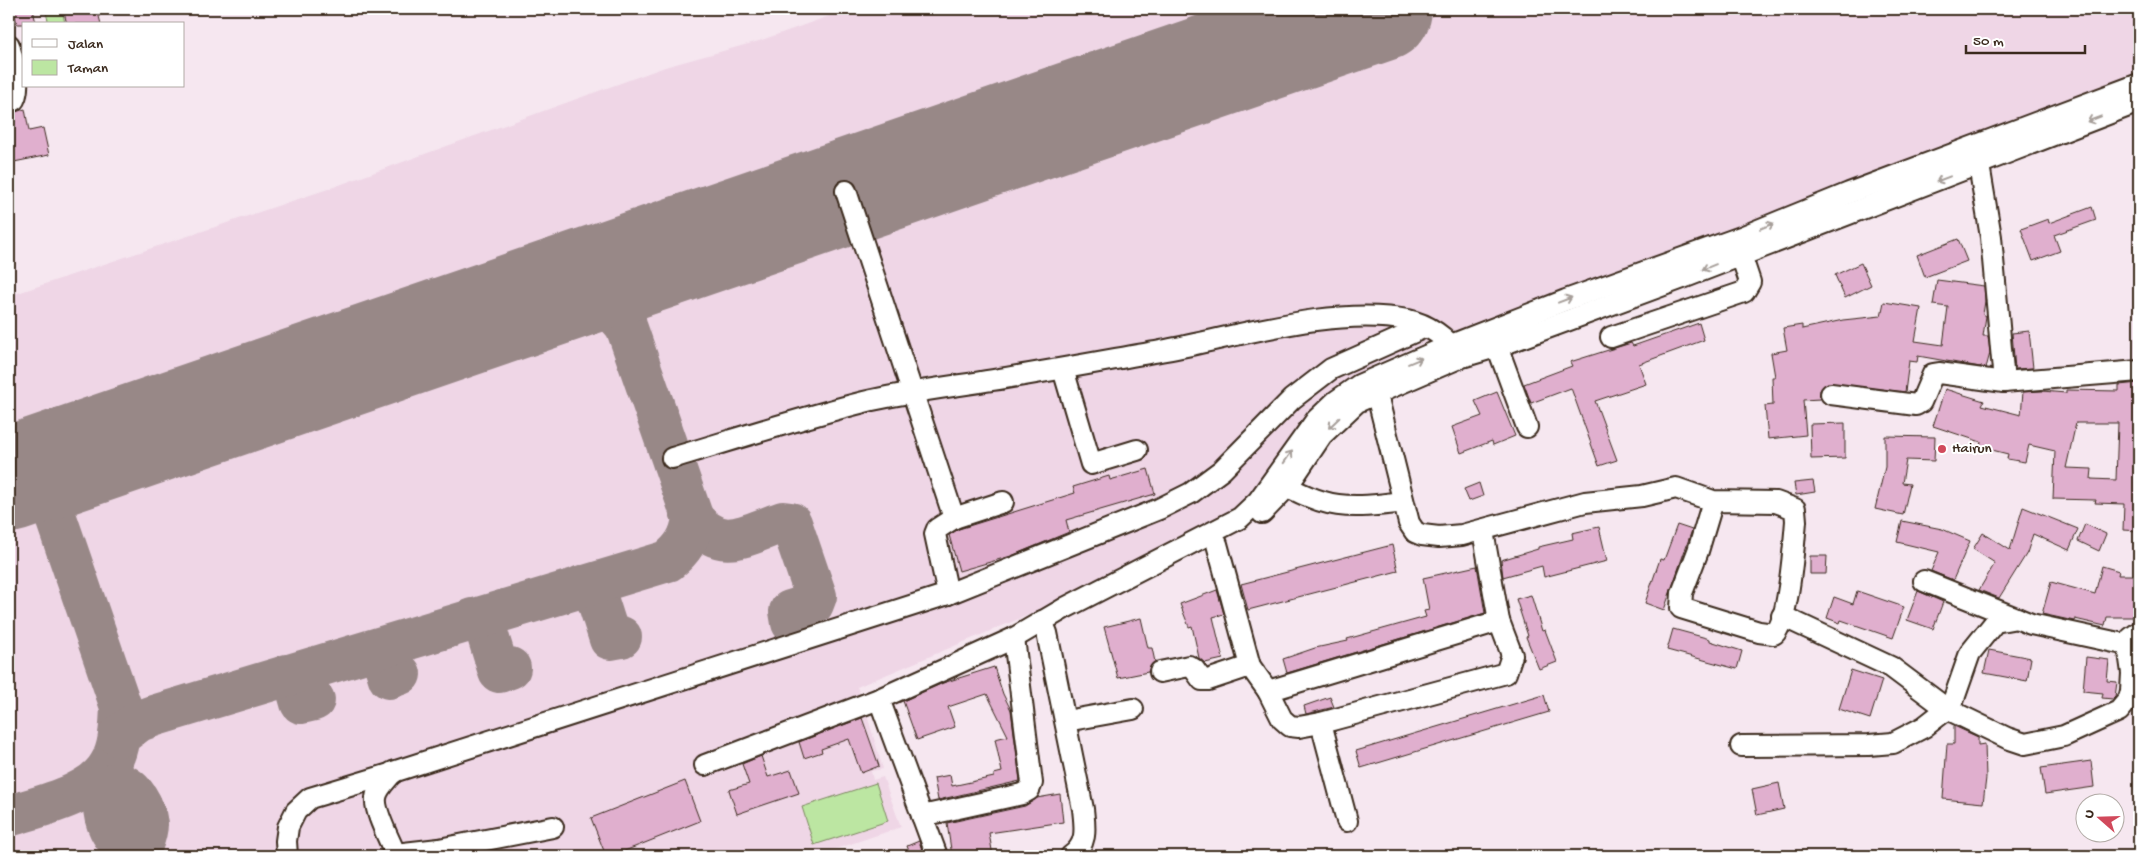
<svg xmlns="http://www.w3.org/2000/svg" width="2148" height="865" font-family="'Gochi Hand',sans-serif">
  <rect width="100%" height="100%" fill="#f6e7f0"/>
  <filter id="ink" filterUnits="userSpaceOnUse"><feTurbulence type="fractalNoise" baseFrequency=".02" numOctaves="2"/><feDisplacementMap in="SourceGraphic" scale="10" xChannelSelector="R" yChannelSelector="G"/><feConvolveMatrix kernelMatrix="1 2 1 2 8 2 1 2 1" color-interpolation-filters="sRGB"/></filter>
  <g filter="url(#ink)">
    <polygon fill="#efd6e6" points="849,9 2139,9 2139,78 1457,333 1440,336 1373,365 1311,415 1270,467 1251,496 1238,508 1189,537 1033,613 857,687 864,705 883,769 871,771 873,780 883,777 901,827 815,856 9,856 9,296 331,188 665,67 759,41"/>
    <g fill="#bce6a2" stroke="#7c8860">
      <polygon points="45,9 62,9 65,24 49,24"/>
      <polygon points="876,783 888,821 814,845 802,807"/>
    </g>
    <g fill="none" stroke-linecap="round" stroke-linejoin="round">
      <g stroke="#988887" stroke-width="42">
        <path d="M 626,326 C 621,296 632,278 653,258"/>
        <path d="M 9,488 L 40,498 L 54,512 L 121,707 C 120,726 120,747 110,764 C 94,795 40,806 9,816"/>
        <path d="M 54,512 C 56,487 65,469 85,454"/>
        <path d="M 693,519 C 723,554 746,534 783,522 L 791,523 L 816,596 L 813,604 L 790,611 L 792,623"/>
        <polyline points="582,586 595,592 610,639 621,637"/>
        <polyline points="472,619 485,626 499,672 510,668"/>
        <polyline points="373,651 382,656 389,678 400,674"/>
        <polyline points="287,675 295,682 301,703 314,700"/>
        <path d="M 119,736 L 139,721 L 153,716 L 668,561 C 683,549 690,538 693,519 L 626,326 C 600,295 596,296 557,291"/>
        <path d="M 82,791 C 93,789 105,784 116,784 C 134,784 145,809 147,824 C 147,834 142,844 139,854 C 112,845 98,816 107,790 L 117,784"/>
      </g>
      <polyline stroke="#988887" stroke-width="106" points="9,480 1379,9"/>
    </g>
    <g fill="#e0afce" stroke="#3b2a1e" fill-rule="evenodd">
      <polygon points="13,9 33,9 36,24 17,24"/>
      <polygon points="63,9 97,9 101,24 67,24"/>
      <polygon points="25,109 29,131 43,128 49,155 9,163 9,114"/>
      <polygon points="2092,207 2096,220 2054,235 2060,251 2033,261 2021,229 2048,219 2049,223"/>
      <polygon points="1958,239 1967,261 1925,277 1917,255"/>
      <polygon points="1861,263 1871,285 1845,298 1835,275"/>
      <polygon points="1937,280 1984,286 1985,301 1983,314 1986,316 1983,336 1988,336 1990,353 1986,368 1918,356 1917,362 1909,361 1905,392 1827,383 1820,390 1820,399 1803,400 1806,435 1768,439 1765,406 1773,405 1772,377 1775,377 1771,353 1787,350 1783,328 1802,325 1802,329 1843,320 1881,316 1884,302 1921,308 1915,341 1943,345 1948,307 1933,305"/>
      <polygon points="1699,323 1704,340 1639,364 1646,384 1595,401 1617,460 1599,466 1571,388 1531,403 1524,384 1572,366 1570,362 1631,343 1633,346"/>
      <polygon points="2029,331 2033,368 2015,369 2012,333"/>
      <path d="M 2139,383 L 2139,531 L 2123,530 L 2124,504 L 2095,503 L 2096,500 L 2053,499 L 2055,451 L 2029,445 L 2025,462 L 2007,459 L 2008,454 L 1980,447 L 1981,442 L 1933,426 L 1945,389 L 1984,401 L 1982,405 L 2021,415 L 2023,392 L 2042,391 L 2066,393 L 2066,390 L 2119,391 L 2119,385 ZM 2076,423 L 2118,423 L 2116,480 L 2091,479 L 2092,469 L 2066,468 Z"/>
      <polygon points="1497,392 1515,436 1493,445 1492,441 1461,453 1452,427 1482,416 1475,401"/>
      <polygon points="1845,423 1845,458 1811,459 1810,424"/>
      <polygon points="1885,436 1935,437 1934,461 1906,460 1902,483 1910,484 1903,515 1875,509 1885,467"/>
      <polygon points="1148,469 1155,494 1066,520 1069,532 1011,556 959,571 949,535 959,529 1075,493 1073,487 1109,476 1110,480"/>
      <polygon points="1813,481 1815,492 1796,495 1794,483"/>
      <polygon points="1479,483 1483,496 1469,501 1464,489"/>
      <polygon points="2023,507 2078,529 2069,550 2033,534 2027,553 1999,598 1979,590 1995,563 1973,549 1983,533 2010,550"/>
      <polygon points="1902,521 1942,529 1970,541 1953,580 1931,571 1939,552 1897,542"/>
      <polygon points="2085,524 2106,534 2099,551 2078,541"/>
      <polygon points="1677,525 1692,530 1664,610 1645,603 1660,559 1664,560"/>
      <polygon points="1599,527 1607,561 1544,577 1542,566 1503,577 1501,560 1538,549 1538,547 1573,539 1572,533"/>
      <polygon points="1392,545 1398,571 1248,610 1241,584"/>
      <polygon points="1810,556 1827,556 1826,574 1810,574"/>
      <polygon points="1477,566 1485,613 1287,673 1283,659 1315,648 1348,641 1347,639 1426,617 1424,611 1429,610 1423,578"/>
      <polygon points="2102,566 2119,571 2118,575 2139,575 2139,617 2107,617 2105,626 2075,619 2074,621 2042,614 2051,582 2095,594"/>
      <polygon points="1217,590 1224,614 1213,617 1223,659 1205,663 1199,658 1192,626 1189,627 1180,604"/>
      <polygon points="1857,591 1904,607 1893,638 1841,620 1840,623 1827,618 1834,597 1853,604"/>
      <polygon points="1918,591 1943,602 1933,629 1907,620"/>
      <polygon points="1531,595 1542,631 1545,630 1557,662 1539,669 1526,637 1528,636 1516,599"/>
      <polygon points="1141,618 1148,648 1152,648 1155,662 1152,664 1148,672 1118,678 1104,627"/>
      <polygon points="1673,629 1710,639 1710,641 1742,651 1737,669 1667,650"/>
      <polygon points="1989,650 2031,658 2027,681 1984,673"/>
      <polygon points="2086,657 2109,660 2107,681 2117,682 2115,697 2113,699 2102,698 2103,693 2083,691"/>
      <polygon points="994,667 1003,694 1011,710 1020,781 938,800 934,778 950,775 952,786 994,777 994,774 1002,772 995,739 1008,736 987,694 948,707 955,727 917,740 903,701 943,683"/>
      <polygon points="1851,670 1882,680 1870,719 1839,709"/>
      <polygon points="1544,695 1549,712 1361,768 1356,751"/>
      <polygon points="1330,697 1334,707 1306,714 1304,706"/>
      <polygon points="862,718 879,766 861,773 849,739 821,749 822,752 804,758 799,742"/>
      <polygon points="1954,726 1978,737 1978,745 1985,744 1986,778 1983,803 1943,799 1947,744 1954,744"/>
      <polygon points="761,756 768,777 791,770 799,793 737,814 729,790 749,784 742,764"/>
      <polygon points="2091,761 2094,787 2045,794 2041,768"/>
      <polygon points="685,781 700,821 612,856 606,856 591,818"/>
      <polygon points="1779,783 1784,809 1757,815 1752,789"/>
      <polygon points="1060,794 1063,822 989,833 993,856 952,856 947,823 1025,806 1037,798"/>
      <polygon points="919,841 924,856 911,856 907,846"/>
    </g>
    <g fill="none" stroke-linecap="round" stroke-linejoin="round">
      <g stroke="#3b2a1e" stroke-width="24">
        <g id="minor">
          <path d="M 9,45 C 13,62 22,84 14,100 L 9,102"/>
          <polyline points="1979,165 1991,237 2004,382 2139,371"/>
          <polyline points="1493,335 1527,427"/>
          <polyline points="1611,337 1744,292 1750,282 1737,243"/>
          <polyline points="1063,369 1091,464 1137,450"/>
          <path d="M 1374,383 L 1409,523 L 1415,532 L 1422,535 L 1439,537 L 1462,535 L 1585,502 L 1642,496 L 1676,488 L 1713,501 L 1776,502 L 1795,509 L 1796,521 C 1794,543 1789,621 1774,634 L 1759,632 L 1681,608 L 1682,593 L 1698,551 L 1713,501"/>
          <polyline points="1831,394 1916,405 1921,402 1933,374 1939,373 2004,382"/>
          <path d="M 672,458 C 736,439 800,418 864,402 C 906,392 950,387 993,380 C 1051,371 1109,360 1166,350 C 1240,336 1333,306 1408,320 C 1427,324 1448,338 1457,354"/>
          <path d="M 1276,480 C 1326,510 1348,509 1403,502"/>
          <polyline points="1262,513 1287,487 1322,435 1357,402 1459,358 1496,347 1688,276 2139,102"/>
          <polyline points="954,518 1003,502"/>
          <polyline points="1217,544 1250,666 1268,691 1282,719 1290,726 1299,727 1321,723 1506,673 1512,655 1499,621 1483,531"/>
          <polyline points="1924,581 2031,624 2128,645"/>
          <polyline points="948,594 1159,509 1191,493 1222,470 1292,399 1331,369 1425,327"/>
          <polyline points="1782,616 1891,667 1947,709 2007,738 2025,744 2064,736 2119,711 2129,699 2131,691 2132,673 2128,645 2131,638 2139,632"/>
          <path d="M 1042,621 L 1047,633 L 1083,809 C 1085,828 1088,844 1071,856"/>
          <polyline points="1160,672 1189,666 1194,669 1202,680 1208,680 1250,666"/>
          <polyline points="1268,691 1499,621"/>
          <polyline points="1950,710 1970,653 1995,622 2017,618"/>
          <polyline points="1066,721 1133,709"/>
          <polyline points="1321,723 1347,821"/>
          <polyline points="1741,746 1869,745 1893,743 1924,727 1947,709"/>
          <polyline points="705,765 879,699"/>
          <polyline points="922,816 1022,794 1029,790 1032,783 1014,638"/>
          <polyline points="395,854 439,849 553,827"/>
          <polyline points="287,856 286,841 288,827 296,811 310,798 393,773"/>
          <path d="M 396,856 C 391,842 374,812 376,798 C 377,788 387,780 393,772 L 948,594 L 935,534 L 937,529 L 954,518 L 846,191"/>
          <polyline points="937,856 879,699 1014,638 1065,608 1240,518 1258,501 1316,420 1336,401 1359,385 1451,345 1566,300 1741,237 1849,193 2139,84"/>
        </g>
      </g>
      <use href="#minor" stroke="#fff" stroke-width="20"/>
    </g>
    <defs><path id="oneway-shaft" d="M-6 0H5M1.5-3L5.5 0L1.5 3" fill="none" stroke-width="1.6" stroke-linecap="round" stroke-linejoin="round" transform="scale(1.25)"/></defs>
    <g stroke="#a79f9a">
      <use href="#oneway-shaft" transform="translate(2094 119) rotate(159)"/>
      <use href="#oneway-shaft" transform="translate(1943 179) rotate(159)"/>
      <use href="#oneway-shaft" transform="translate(1767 226) rotate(-22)"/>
      <use href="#oneway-shaft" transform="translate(1709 267) rotate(158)"/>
      <use href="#oneway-shaft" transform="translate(1565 300) rotate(-21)"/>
      <use href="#oneway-shaft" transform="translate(1415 361) rotate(-23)"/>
      <use href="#oneway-shaft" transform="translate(1334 423) rotate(136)"/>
      <use href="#oneway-shaft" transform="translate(1288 457) rotate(-55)"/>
    </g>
  </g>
  <circle fill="#d1495b" stroke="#fff" stroke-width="2" cx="1942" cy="449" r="5"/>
  <g text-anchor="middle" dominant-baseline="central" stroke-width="4" stroke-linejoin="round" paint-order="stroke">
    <g font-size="15" fill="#3b2a1e" stroke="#fff" text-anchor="start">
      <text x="1952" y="449">Hairun</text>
    </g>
  </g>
  <rect width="2148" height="865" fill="none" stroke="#fff" stroke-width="30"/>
  <rect x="15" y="15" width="2118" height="835" fill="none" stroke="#3b2a1e" stroke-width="2" filter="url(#ink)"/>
  <rect x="22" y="22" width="162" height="65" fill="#ffffff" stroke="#b1aaa5"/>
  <rect x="32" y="39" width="25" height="8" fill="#ffffff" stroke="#b1aaa5"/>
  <text x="68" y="48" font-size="15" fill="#3b2a1e">Jalan</text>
  <rect x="32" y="60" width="25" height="15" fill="#bce6a2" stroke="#b1aaa5"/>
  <text x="68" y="72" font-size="15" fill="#3b2a1e">Taman</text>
  <g transform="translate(2100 818) rotate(290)"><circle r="24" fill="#ffffff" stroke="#b1aaa5"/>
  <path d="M0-4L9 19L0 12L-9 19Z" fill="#d1495b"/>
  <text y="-8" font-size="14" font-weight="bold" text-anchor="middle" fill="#3b2a1e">U</text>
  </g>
  <path d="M1966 45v8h119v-8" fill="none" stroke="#3b2a1e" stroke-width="2.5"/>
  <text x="1973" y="45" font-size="15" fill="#3b2a1e" stroke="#ffffff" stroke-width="4" paint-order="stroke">50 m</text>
</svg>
